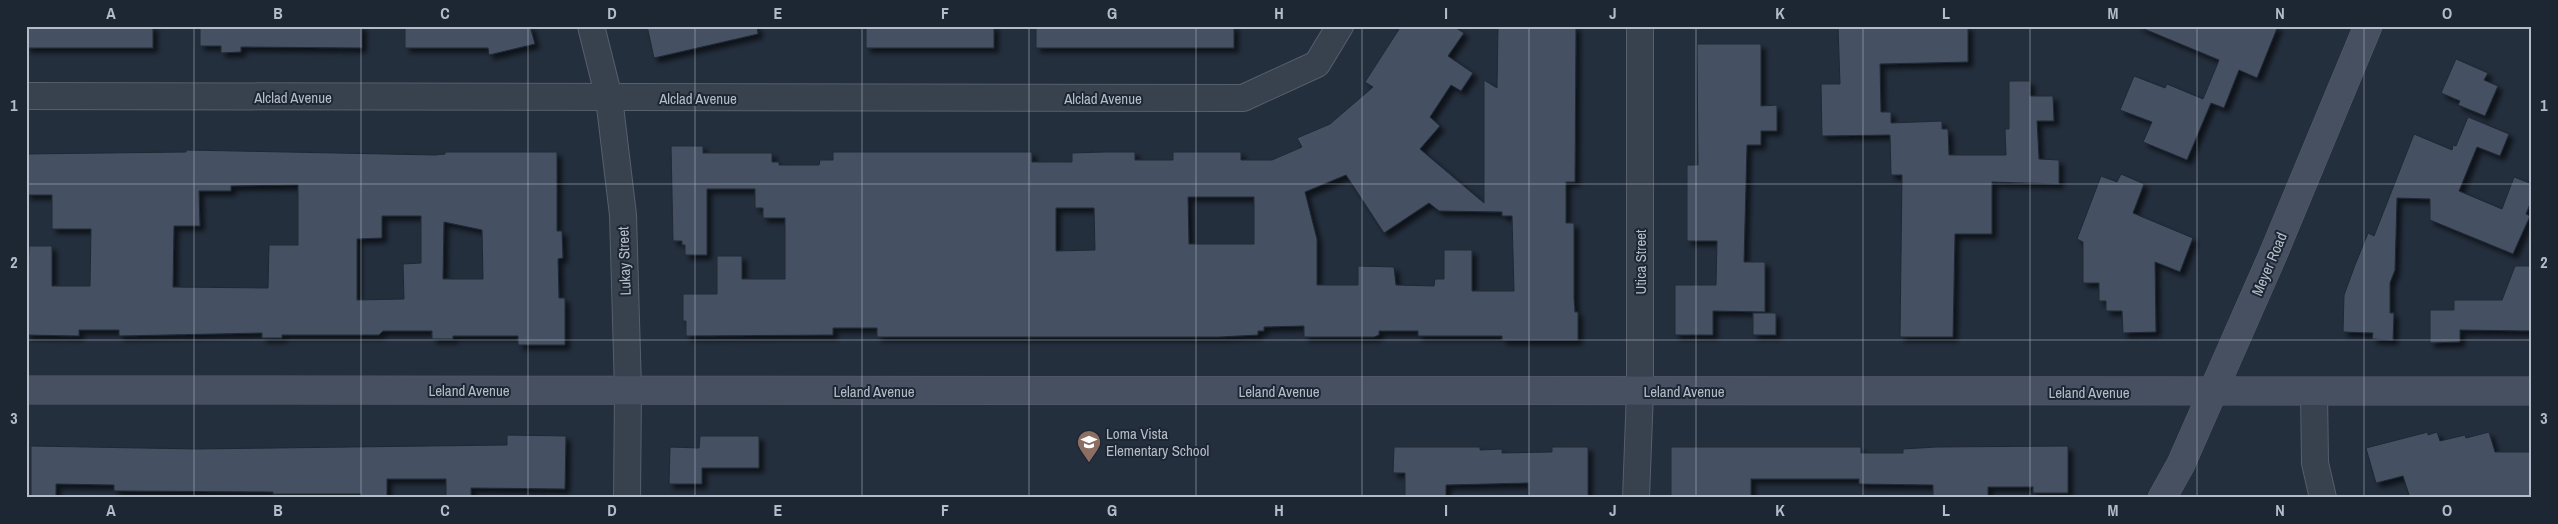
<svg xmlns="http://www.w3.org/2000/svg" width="2558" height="524" font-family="'Archivo Narrow',sans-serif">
  <defs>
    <filter id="shadow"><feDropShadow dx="4.5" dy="4.5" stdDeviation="2.5" flood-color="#0009"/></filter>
  </defs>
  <rect width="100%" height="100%" fill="#242f3e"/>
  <g fill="#455162" stroke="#1f2835" fill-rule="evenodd" filter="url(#shadow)">
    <rect x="26" y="26" width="127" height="22"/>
    <polygon points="200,26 362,26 362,48 241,47 241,52 221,53 221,46 200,46"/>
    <polygon points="405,26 530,26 535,44 489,55 488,48 405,48"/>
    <polygon points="647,26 757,26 758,34 654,58"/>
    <rect x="866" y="26" width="128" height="22"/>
    <rect x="1036" y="26" width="198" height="22"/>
    <path d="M 1401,26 L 1453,26 L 1464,33 L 1448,56 L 1473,73 L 1461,91 L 1451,85 L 1430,117 L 1440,126 L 1420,149 L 1484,203 L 1484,80 L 1497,88 L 1498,26 L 1576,26 L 1575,182 L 1566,182 L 1566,223 L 1574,223 L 1574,298 L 1575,312 L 1578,312 L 1578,340 L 1502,340 L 1502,336 L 1418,336 L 1418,331 L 1379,331 L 1379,335 L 1374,337 L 1304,337 L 1304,326 L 1264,327 L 1264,331 L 1258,331 L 1258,335 L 1219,337 L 877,337 L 877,328 L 833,328 L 833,335 L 686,336 L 686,321 L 683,321 L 683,294 L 717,294 L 717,256 L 742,256 L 742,279 L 785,279 L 785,218 L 763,218 L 763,208 L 755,208 L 755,189 L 707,189 L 707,255 L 685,255 L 685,245 L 682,245 L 682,241 L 673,241 L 671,146 L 703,146 L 703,153 L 772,153 L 772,162 L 779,162 L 779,165 L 819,165 L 820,160 L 833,160 L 833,152 L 1032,152 L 1032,162 L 1072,162 L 1072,153 L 1105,152 L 1135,152 L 1135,160 L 1173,160 L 1173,152 L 1241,152 L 1241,160 L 1272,160 L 1302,147 L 1297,138 L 1330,124 L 1373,87 L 1365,82 ZM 1346,175 L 1384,233 L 1429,203 L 1439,211 L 1502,212 L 1502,216 L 1512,216 L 1514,291 L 1472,291 L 1472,250 L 1444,250 L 1444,279 L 1435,279 L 1434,286 L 1396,285 L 1394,267 L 1358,266 L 1358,285 L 1317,285 L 1317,239 L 1305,192 ZM 1188,197 L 1254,197 L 1254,244 L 1189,244 ZM 1056,208 L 1094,208 L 1095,250 L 1056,251 Z"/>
    <polygon points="1838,26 1968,26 1968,62 1880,64 1881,112 1891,112 1891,123 1942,121 1942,129 1948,129 1949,155 2006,155 2005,129 2009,129 2009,81 2030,81 2030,96 2053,96 2054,121 2037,121 2039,159 2059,160 2059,184 1992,182 1992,234 1955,234 1953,337 1900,337 1902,175 1891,175 1890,135 1822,136 1821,84 1840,84"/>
    <polygon points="2137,26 2278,26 2257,78 2239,70 2224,108 2211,103 2187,160 2143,142 2152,122 2120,110 2134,76 2165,88 2167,84 2203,99 2219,60"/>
    <polygon points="1697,44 1761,44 1761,106 1777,105 1777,131 1761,131 1761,145 1747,145 1744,262 1765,262 1765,312 1713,311 1713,335 1675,335 1675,285 1716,285 1717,241 1687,241 1687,165 1698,165"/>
    <polygon points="2456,59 2488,73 2484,80 2498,86 2485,116 2458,105 2460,101 2441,93"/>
    <polygon points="2468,117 2509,134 2500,156 2477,147 2459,191 2502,209 2514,177 2532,184 2532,199 2526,214 2530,216 2513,254 2430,220 2430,199 2397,198 2395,270 2390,283 2390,313 2394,313 2393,340 2372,339 2373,333 2343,332 2344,295 2355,265 2368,233 2374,236 2414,134 2452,150 2453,145 2456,146"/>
    <path d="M 186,150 L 435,155 L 445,154 L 445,152 L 557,152 L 557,231 L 562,231 L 563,258 L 558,259 L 559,298 L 565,298 L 565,345 L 518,345 L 518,336 L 453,336 L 453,339 L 432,339 L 432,331 L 383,331 L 379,335 L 282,335 L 282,338 L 262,338 L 262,333 L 119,336 L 119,330 L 79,330 L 79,336 L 26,335 L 29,246 L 52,246 L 52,286 L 90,286 L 91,229 L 52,229 L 52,195 L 26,195 L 26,154 L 186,152 ZM 298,185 L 298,245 L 269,245 L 268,288 L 173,287 L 174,226 L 200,226 L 199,191 L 231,191 L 231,186 ZM 382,216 L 421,216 L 421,263 L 403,264 L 404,299 L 357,300 L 357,239 L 382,238 ZM 444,222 L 482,230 L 483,279 L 443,279 Z"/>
    <polygon points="2121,174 2144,184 2133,213 2193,238 2180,272 2155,262 2156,332 2123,333 2122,311 2106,311 2106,301 2099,301 2099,283 2083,283 2083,242 2077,239 2101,176 2117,182"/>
    <polygon points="2515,266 2532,266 2532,331 2460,330 2460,342 2430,343 2430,310 2454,310 2454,300 2502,300"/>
    <rect x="1753" y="313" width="23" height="22"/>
    <polygon points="2428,432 2428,435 2437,432 2440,441 2465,435 2466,438 2489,432 2495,452 2532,452 2532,498 2410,498 2403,476 2376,483 2366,448"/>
    <polygon points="507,435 566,436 565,489 471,488 471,498 446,498 446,479 387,479 387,498 361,498 361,494 273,494 273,492 114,491 114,485 56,484 56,497 31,497 31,446 196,449 507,445"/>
    <polygon points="700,436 759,436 759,468 702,468 702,484 669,484 670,447 699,448"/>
    <polygon points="2068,446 2068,493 2033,493 2033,487 1988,487 1988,496 1933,496 1933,485 1859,484 1859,479 1751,479 1751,498 1671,498 1671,447 1861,447 1861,453 1903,453 1903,449 1937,447"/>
    <polygon points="1394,447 1480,447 1480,450 1502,449 1502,453 1552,452 1552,447 1588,447 1588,498 1528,498 1528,483 1446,485 1446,498 1405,498 1405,473 1393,473"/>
  </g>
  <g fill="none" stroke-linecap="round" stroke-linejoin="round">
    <g stroke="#565f6c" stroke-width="28">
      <g id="street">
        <polyline points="591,26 609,98 623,215 628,390 627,498"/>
        <polyline points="26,96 1243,98 1317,64 1340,26"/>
        <polyline points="2314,392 2315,463 2323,498"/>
        <polyline points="1636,498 1640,391 1640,26"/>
      </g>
    </g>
    <g stroke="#565f6c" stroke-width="29">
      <g id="secondary">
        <polyline points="26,390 2532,391"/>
        <polyline points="2162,498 2181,464 2272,257 2368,26"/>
      </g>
    </g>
    <use href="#street" stroke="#38414e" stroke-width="26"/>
    <use href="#secondary" stroke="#465061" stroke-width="28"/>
  </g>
  <path fill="none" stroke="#b4bcc9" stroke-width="1" stroke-opacity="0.55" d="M 194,26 L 194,498M 361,26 L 361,498M 528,26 L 528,498M 695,26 L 695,498M 862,26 L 862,498M 1029,26 L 1029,498M 1196,26 L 1196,498M 1362,26 L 1362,498M 1529,26 L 1529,498M 1696,26 L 1696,498M 1863,26 L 1863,498M 2030,26 L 2030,498M 2197,26 L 2197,498M 2364,26 L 2364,498M 26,184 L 2532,184M 26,340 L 2532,340"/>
  <defs>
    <g id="school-pin" transform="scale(1.25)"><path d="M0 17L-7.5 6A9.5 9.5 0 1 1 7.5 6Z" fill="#8d6e63" stroke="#1d2633"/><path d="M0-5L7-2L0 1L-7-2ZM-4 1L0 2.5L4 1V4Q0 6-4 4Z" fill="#fff"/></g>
  </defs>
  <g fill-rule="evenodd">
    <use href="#school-pin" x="1089" y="442"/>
  </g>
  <g text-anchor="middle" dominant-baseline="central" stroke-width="4" stroke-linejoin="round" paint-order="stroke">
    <g font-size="15" fill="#b4bcc9" stroke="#1d2633">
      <text x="293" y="97">Alclad Avenue</text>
      <text x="698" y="98">Alclad Avenue</text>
      <text x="1103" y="98">Alclad Avenue</text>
      <text transform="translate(624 261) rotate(-92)">Lukay Street</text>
      <text transform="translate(1640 262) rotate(-90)">Utica Street</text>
      <text transform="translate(2269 264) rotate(-67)">Meyer Road</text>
      <text x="469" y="390">Leland Avenue</text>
      <text x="874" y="391">Leland Avenue</text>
      <text x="1279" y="391">Leland Avenue</text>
      <text x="1684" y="391">Leland Avenue</text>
      <text x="2089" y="392">Leland Avenue</text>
    </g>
    <g font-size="15" fill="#b4bcc9" stroke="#1d2633" text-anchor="start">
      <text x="1106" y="433">Loma Vista<tspan x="1106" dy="17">Elementary School</tspan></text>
    </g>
  </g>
  <rect width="2558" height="524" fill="none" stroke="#1d2633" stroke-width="55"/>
  <rect x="28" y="28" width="2502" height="468" fill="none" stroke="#b4bcc9" stroke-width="2"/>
  <g font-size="16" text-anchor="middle" font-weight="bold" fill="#b4bcc9">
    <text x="111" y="19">A</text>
    <text x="278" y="19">B</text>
    <text x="445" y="19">C</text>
    <text x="612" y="19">D</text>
    <text x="778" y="19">E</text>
    <text x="945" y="19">F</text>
    <text x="1112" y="19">G</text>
    <text x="1279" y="19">H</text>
    <text x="1446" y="19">I</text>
    <text x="1613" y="19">J</text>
    <text x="1780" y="19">K</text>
    <text x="1946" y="19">L</text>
    <text x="2113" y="19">M</text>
    <text x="2280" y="19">N</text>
    <text x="2447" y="19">O</text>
    <text x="14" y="111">1</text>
    <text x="2544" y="111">1</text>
    <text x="14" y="268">2</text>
    <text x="2544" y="268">2</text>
    <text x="14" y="424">3</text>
    <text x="2544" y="424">3</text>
    <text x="111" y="516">A</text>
    <text x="278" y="516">B</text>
    <text x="445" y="516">C</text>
    <text x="612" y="516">D</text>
    <text x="778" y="516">E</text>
    <text x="945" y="516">F</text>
    <text x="1112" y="516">G</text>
    <text x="1279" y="516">H</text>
    <text x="1446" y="516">I</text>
    <text x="1613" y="516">J</text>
    <text x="1780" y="516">K</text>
    <text x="1946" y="516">L</text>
    <text x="2113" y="516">M</text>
    <text x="2280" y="516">N</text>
    <text x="2447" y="516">O</text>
  </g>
</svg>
